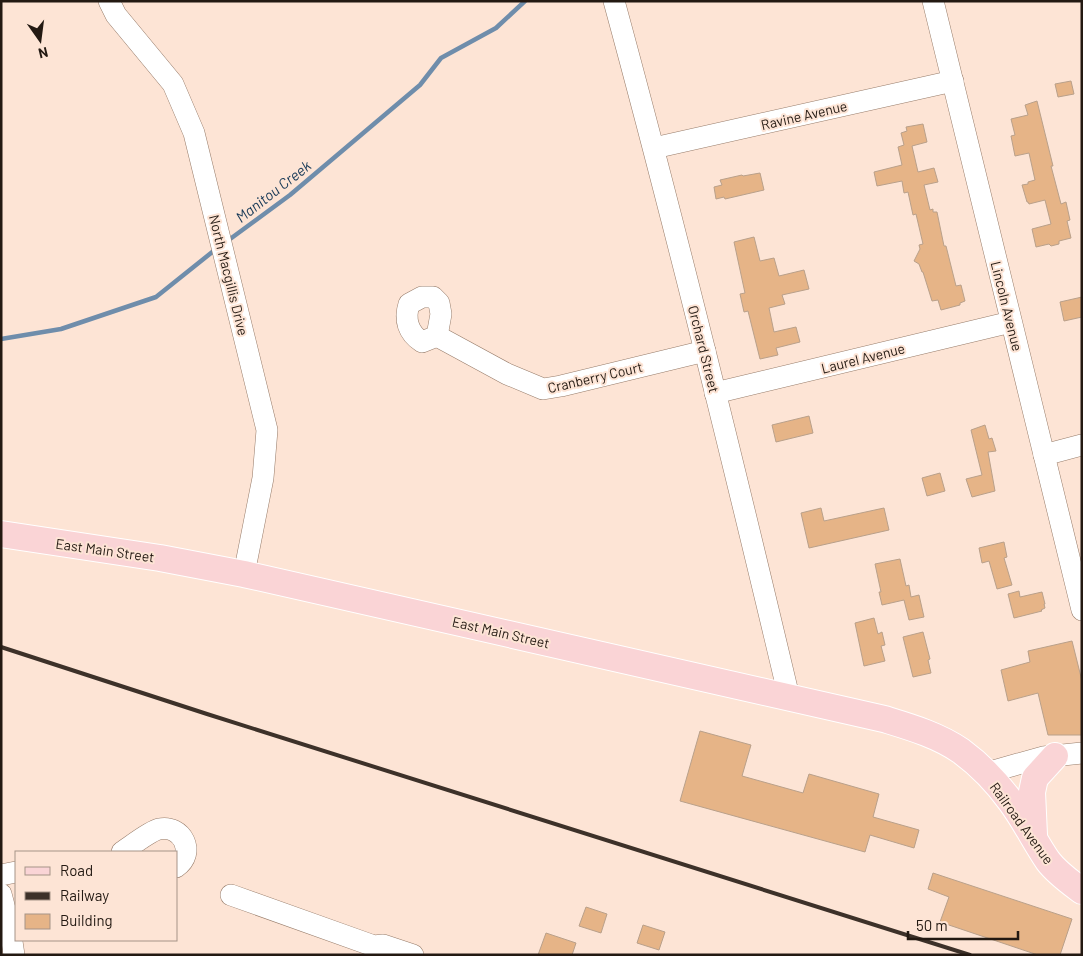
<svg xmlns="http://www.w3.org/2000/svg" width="1083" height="956" font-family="Barlow,sans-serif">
  <rect width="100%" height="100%" fill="#fde4d5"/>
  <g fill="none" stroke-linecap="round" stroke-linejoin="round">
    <g stroke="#6f8dab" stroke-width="4.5">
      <polyline points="226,242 290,195 420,85 441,58 496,28 525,1"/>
      <polyline points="1,339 61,329 156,297 216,249"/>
    </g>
  </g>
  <g fill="#e6b487" stroke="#b9a08a">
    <polygon points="1071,81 1074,94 1058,97 1055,84"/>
    <polygon points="1037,101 1053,166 1051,166 1061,204 1066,202 1070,220 1067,221 1071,238 1059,241 1059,244 1051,246 1049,244 1036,247 1032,229 1051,224 1045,200 1029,204 1028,202 1027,202 1022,185 1028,184 1028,182 1035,180 1029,153 1015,156 1011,136 1015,135 1011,119 1028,115 1025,105"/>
    <polygon points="923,124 927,142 912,146 918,172 934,168 938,182 924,185 930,210 933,209 933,212 937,212 944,246 946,246 956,286 961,285 965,301 960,303 960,305 941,310 938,300 932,301 923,272 922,272 919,264 914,261 920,249 919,245 923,244 916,214 913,215 908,192 904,193 902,181 877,186 874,172 902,165 898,147 904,145 901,133 907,131 906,127"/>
    <polygon points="760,173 764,190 725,199 724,197 716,199 714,187 722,185 720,180 742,175 743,176"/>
    <polygon points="754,237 760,261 774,258 779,276 804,270 809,289 782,295 785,304 769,308 774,332 796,327 800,342 776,348 778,355 760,359 748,311 744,312 740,294 745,293 734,242"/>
    <polygon points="1082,297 1082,317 1064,321 1060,302"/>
    <polygon points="809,416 813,433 776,442 772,425"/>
    <polygon points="985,425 989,439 992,438 996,451 988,452 995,491 972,497 966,479 982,475 971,430"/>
    <polygon points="940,473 945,491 927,496 922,478"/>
    <polygon points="821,508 824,521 884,508 889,530 809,548 801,513"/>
    <polygon points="1004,542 1007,557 1004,558 1012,585 997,589 989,561 982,563 979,548"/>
    <polygon points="900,559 906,586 909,585 911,597 919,595 924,617 909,620 904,600 882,605 879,592 881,592 875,564"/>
    <polygon points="1019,591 1020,597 1042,592 1045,604 1044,604 1045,608 1041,610 1042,611 1014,618 1008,594"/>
    <polygon points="874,618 878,634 882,632 885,645 881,646 885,661 864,666 855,623"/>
    <polygon points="923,632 930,659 928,660 931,673 913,677 903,637"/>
    <polygon points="1072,641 1082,681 1082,735 1048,735 1038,693 1008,701 1001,670 1030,662 1028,651"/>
    <polygon points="700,731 751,745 742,776 803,793 809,774 879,794 873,817 919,830 914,848 870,835 865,852 680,801"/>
    <polygon points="933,873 1072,919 1060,955 1038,955 940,922 949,897 928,889"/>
    <polygon points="586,907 607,914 601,933 579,926"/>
    <polygon points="643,925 665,932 659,950 637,943"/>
    <polygon points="546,933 576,943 572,955 538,955"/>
  </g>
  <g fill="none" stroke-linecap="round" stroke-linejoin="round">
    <g stroke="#977c6a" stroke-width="22">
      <g id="minor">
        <polyline points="109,1 116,15 173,84 194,133 267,430 263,478 244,574"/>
        <path d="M 614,1 C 677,232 734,465 789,697"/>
        <polyline points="933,1 1082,610"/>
        <polyline points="654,148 953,81"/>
        <path d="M 422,297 L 433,297 L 439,303 L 441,314 L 437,336 L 422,342 C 408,333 404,320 409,304 Z"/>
        <polyline points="437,336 507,374 543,389 561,386 705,351"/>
        <polyline points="715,393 1011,322"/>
        <polyline points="1044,455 1082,445"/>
        <polyline points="986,773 1043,757 1082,753"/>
        <path d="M 122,852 C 131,846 150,831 159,829 C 182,824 197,853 176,867"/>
        <polyline points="1,875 16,872"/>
        <polyline points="1,894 10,928 14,955"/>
        <polyline points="231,895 374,946 383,945 413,955"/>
      </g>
    </g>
    <g stroke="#fff" stroke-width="28">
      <g id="major">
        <path d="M 1,534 L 160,558 L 244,574 L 884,719 C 910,727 938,735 961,751 C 980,765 998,784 1011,802 C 1025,821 1035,842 1048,861 C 1057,873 1070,882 1082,891"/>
        <polyline points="1034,835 1032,792 1035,778 1055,756"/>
      </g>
    </g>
    <use href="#minor" stroke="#fff" stroke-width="21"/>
    <use href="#major" stroke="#fad4d6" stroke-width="26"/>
    <polyline stroke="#3d3129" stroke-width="4" points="1,647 207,714 970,955"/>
  </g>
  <g text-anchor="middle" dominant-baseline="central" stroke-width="4" stroke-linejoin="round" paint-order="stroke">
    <g font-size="14" fill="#231912" stroke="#fde4d5">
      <text transform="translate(804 115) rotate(-13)">Ravine Avenue</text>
      <text transform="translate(229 275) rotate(76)">North Macgillis Drive</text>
      <text transform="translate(1007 306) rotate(76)">Lincoln Avenue</text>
      <text transform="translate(704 349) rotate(76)">Orchard Street</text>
      <text transform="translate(863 358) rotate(-14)">Laurel Avenue</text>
      <text transform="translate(595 377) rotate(-13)">Cranberry Court</text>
      <text transform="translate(105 550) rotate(8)">East Main Street</text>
      <text transform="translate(501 632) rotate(13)">East Main Street</text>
      <text transform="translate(1022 823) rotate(54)">Railroad Avenue</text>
    </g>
    <g font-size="15" font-style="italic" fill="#133655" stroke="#fde4d5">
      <text transform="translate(273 191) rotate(-38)">Manitou Creek</text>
    </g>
  </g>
  <rect width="1083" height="956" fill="none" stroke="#231912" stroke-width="5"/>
  <rect x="15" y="851" width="162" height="90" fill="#fde4d5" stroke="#a69387"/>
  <rect x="25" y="867" width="25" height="8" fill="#fad4d6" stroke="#a69387"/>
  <text x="60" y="876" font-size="15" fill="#231912">Road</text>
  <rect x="25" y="892" width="25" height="8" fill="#3d3129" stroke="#a69387"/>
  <text x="60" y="901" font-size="15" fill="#231912">Railway</text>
  <rect x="25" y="914" width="25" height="15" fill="#e6b487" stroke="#a69387"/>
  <text x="60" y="926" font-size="15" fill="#231912">Building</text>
  <g transform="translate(40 40) rotate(166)" stroke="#fde4d5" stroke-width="4" paint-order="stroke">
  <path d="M0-4L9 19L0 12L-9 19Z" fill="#231912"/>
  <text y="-8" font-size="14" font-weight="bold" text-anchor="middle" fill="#231912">N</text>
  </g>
  <path d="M908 931v8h110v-8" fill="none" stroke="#231912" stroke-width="2.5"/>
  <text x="916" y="931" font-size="15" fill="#231912" stroke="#fde4d5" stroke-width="4" paint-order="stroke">50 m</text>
</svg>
